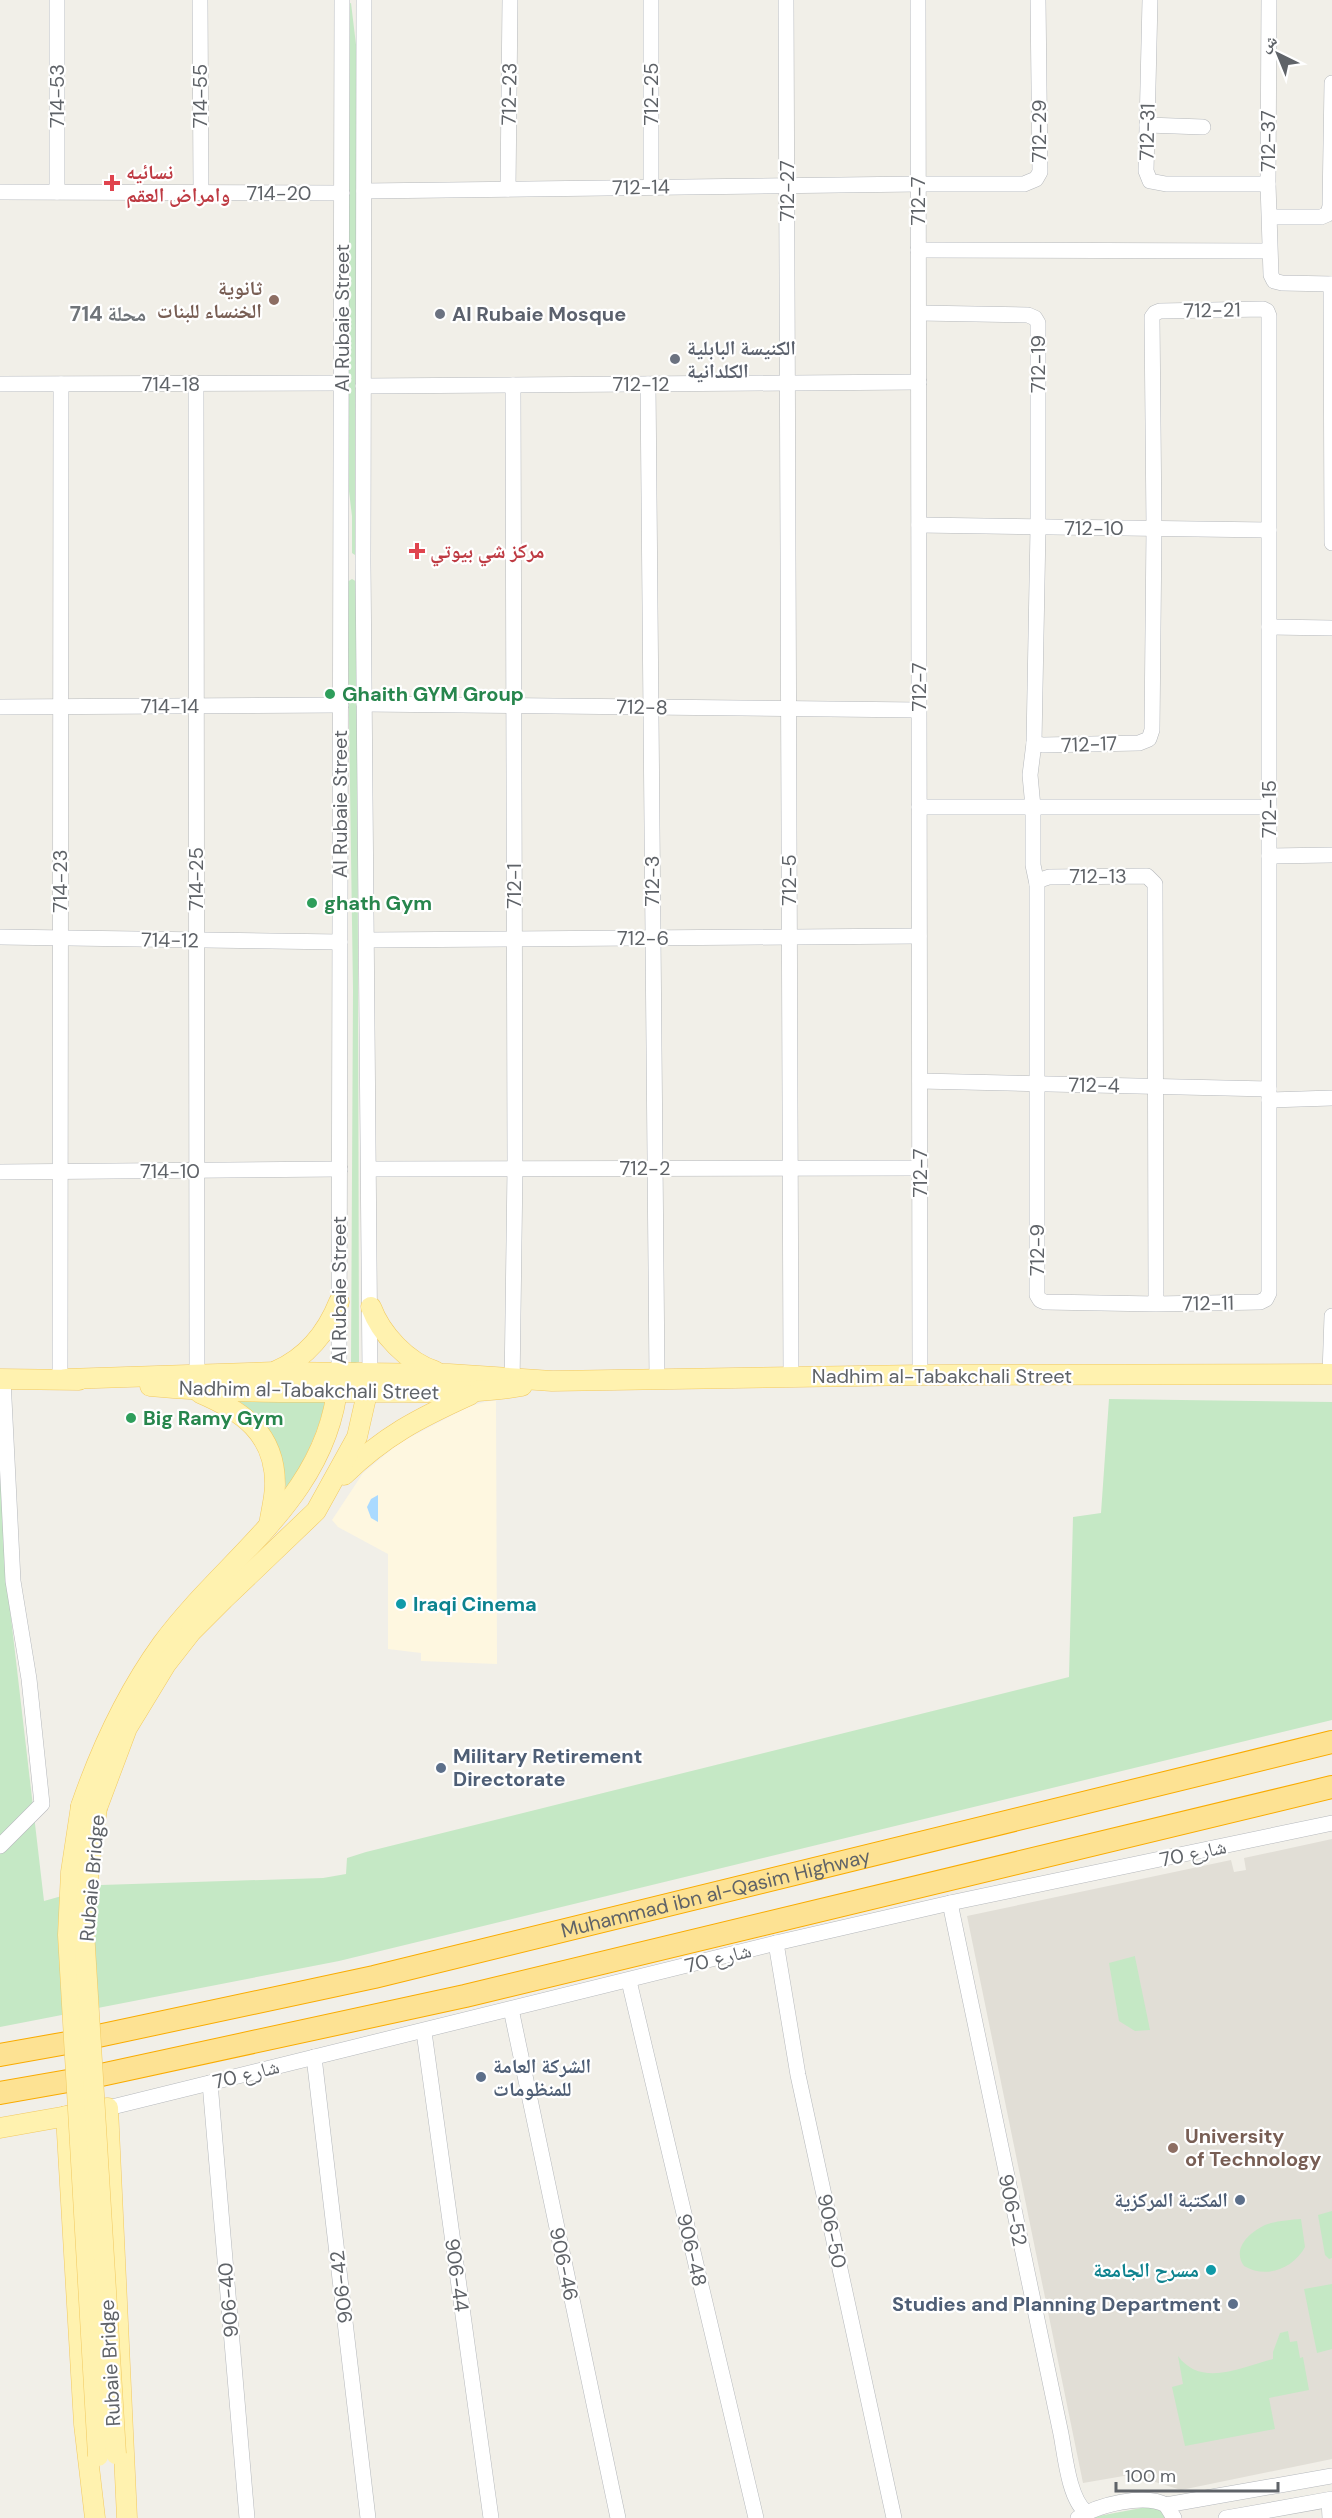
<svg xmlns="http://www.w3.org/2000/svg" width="1332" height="2518" font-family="'DM Sans','Noto Naskh Arabic',sans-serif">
  <rect width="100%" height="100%" fill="#f1efe8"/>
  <polygon fill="#fef7e0" points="489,1401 496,1401 497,1664 421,1661 421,1653 388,1649 388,1554 338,1527 332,1520 363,1473 399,1443 470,1406"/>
  <polygon fill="#e1ded6" points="1332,1839 1332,2459 1181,2490 1149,2480 1141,2473 1083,2483 967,1916 1231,1860 1234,1872 1246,1870 1244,1858"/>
  <g fill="#c5e8c5">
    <polygon points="351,3 357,53 355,555 352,553 352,516 346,466 348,4"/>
    <polygon points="352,579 357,582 359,1362 351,1364 353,990 347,582"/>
    <path d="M 326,1399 C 318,1434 304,1461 286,1491 C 284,1448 273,1427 239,1401 Z"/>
    <polygon points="1109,1399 1332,1402 1332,1720 339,1961 0,2027 0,1457 6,1575 44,1901 101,1885 323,1878 346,1874 347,1858 366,1852 1069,1677 1073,1517 1101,1513"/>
    <polygon points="1135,1956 1135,1957 1150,2030 1135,2031 1119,2021 1109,1963"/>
    <polygon points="1332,2211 1332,2258 1329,2259 1325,2255 1318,2215"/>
    <path d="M 1301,2219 L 1305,2247 C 1293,2269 1266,2279 1244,2266 C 1232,2249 1248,2234 1263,2226 C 1273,2221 1290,2220 1301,2219 Z"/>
    <polygon points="1332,2284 1332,2349 1317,2353 1304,2289"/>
    <path d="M 1288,2331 L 1290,2342 L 1297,2341 L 1300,2358 L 1303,2357 L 1309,2390 L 1269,2398 L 1275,2429 L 1185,2446 L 1172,2387 L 1183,2384 L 1178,2356 C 1201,2388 1242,2367 1273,2359 L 1273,2352 L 1280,2333 Z"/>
    <polygon points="1152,2506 1161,2511 1165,2518 1088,2518"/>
  </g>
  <polygon fill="#aadaff" points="378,1495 378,1522 371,1518 367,1507 371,1499"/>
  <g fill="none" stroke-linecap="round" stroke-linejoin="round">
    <g stroke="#b5b8bc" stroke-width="16">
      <g id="minor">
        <polyline points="200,0 201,193"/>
        <polyline points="364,0 363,564 370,1373"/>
        <polyline points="786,0 791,1378"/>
        <polyline points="918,0 920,1375"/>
        <polyline points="1150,0 1146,171 1150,181 1166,184 1268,184"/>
        <polyline points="1269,0 1268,184 1271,275 1274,281 1282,283 1332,284"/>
        <polyline points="1147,125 1203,127"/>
        <polyline points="651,187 651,0"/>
        <polyline points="508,189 510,0"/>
        <polyline points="364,191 918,184 1024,184 1036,179 1040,172 1038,0"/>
        <polyline points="0,192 342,193"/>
        <polyline points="57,192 57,0"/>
        <polyline points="1270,217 1321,217 1328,214 1330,206 1332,83"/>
        <polyline points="918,250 1269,251"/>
        <polyline points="1331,284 1332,543"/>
        <polyline points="919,313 1028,315 1035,318 1038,323 1038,528 1034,743 1043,745 1139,743 1149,739 1152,730 1154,528 1152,317 1155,313 1160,311 1263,309 1267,311 1269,316 1269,1293 1266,1299 1260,1302 1156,1304 1155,884 1147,876 1049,877 1040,880 1037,884 1037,1295 1040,1300 1045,1302 1156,1304"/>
        <polyline points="0,384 341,383"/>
        <polyline points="196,384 197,1374"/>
        <polyline points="648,384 657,1378"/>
        <polyline points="363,386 919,382"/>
        <polyline points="919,525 1269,530"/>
        <polyline points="1269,627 1332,628"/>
        <polyline points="364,704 919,710"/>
        <polyline points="0,707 341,705"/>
        <polyline points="1034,743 1030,775 1033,807 1033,865 1037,884"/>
        <polyline points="919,807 1269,807"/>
        <polyline points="1269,856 1332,855"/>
        <polyline points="0,937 340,942"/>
        <polyline points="367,940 919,936"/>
        <polyline points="920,1081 1269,1089"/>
        <polyline points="1269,1100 1332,1098"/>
        <polyline points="370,1169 920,1168"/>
        <polyline points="0,1172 340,1169"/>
        <polyline points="339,1372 342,0"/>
        <polyline points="1330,1374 1332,1316"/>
        <polyline points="60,1379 61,384"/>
        <polyline points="512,1388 515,1168 513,385"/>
        <polyline points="0,1846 42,1804 29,1679 13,1581 3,1379"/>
        <path d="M 950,1903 L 1061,2434 C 1065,2455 1069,2499 1086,2512"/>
        <polyline points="776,1943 798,2075 894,2518"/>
        <polyline points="629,1981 756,2518"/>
        <polyline points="511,2009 618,2518"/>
        <polyline points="424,2032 491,2518"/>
        <polyline points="314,2057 368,2518"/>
        <polyline points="210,2083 247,2518"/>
        <polyline points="108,2108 776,1943 950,1903 1332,1823"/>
        <polyline points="1329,2500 1330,2518"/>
        <polyline points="1166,2505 1332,2476"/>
        <path d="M 1078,2518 C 1097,2505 1145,2493 1166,2505 L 1174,2518"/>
        <polyline points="1226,2518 1332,2499"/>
      </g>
    </g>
    <g stroke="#f2c960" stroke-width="21">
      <g id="major">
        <path d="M 371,1307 C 381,1334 407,1362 435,1371"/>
        <path d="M 276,1371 C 306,1358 327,1332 339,1302"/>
        <polyline points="0,1379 79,1380"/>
        <polyline points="66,1379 275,1372 449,1374 552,1381 920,1375 1332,1374"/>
        <path d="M 150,1386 C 227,1393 304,1392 380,1392 C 428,1392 475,1394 522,1386"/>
        <path d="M 200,1393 C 242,1411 275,1433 275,1484 C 275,1497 271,1512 269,1525"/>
        <path d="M 344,1475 C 384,1436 419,1418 470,1395"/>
        <path d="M 81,1806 C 101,1748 126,1694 162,1644 C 225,1558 328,1498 338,1382"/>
        <polyline points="97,1808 127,1728 166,1664 191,1632 224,1599 316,1511 357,1437 370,1380"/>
        <polyline points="100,2109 108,2108 127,2518"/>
        <polyline points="66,2116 84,2424 95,2518"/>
        <polyline points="0,2128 73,2115"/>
      </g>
    </g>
    <g stroke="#f9ab00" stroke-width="24">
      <g id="highway">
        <path id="s1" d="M 98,2036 L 374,1977 L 1332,1742"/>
        <polyline points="0,2055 67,2043"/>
        <polyline points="101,2075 465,1996 1332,1787"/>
        <polyline points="0,2093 68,2081"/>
      </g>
    </g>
    <use href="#minor" stroke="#fff" stroke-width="15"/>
    <use href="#major" stroke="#fff2af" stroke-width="20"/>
    <use href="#highway" stroke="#fde293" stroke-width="22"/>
    <g stroke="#f2c960" stroke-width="21" stroke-linecap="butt">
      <g id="major-bridge">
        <polyline points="81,1806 71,1872 68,1935 98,2456"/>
        <polyline points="97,1808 89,1867 84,1931 116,2454"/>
      </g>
    </g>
    <use href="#major-bridge" stroke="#fff2af" stroke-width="20"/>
  </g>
  <g fill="#e0444e" stroke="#fff" stroke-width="2">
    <path d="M109 174h6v6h6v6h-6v6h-6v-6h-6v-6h6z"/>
    <path d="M414 542h6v6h6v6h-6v6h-6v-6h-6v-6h6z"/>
  </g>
  <g fill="#8d6e63" stroke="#fff" stroke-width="2">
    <circle cx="274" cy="300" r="6"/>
    <circle cx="1173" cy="2148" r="6"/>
  </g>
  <g fill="#6b7280" stroke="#fff" stroke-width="2">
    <circle cx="440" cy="314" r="6"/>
    <circle cx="675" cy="359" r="6"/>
  </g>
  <g fill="#2e9e5b" stroke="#fff" stroke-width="2">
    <circle cx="330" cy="694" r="6"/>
    <circle cx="312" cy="903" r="6"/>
    <circle cx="131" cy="1418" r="6"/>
  </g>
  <g fill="#0f9aa8" stroke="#fff" stroke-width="2">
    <circle cx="401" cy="1604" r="6"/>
    <circle cx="1211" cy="2270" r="6"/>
  </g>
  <g fill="#5c6f8a" stroke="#fff" stroke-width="2">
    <circle cx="441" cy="1768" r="6"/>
    <circle cx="481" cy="2077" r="6"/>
    <circle cx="1240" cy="2200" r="6"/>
    <circle cx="1233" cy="2304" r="6"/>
  </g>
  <g text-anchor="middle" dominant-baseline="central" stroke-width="4.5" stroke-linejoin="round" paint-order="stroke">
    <g font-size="20" fill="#5f6368" stroke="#fff">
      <text transform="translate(509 94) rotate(-89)">712-23</text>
      <text transform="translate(651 94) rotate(-90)">712-25</text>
      <text transform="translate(57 96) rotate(-90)">714-53</text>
      <text transform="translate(200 96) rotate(-90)">714-55</text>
      <text transform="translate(1039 131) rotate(-90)">712-29</text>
      <text transform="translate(1147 132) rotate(-89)">712-31</text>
      <text transform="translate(1268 141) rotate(-90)">712-37</text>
      <text transform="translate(641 187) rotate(-1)">712-14</text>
      <text transform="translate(787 191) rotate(-90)">712-27</text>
      <text x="279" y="193">714-20</text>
      <text transform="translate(918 201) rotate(-90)">712-7</text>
      <text transform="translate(1212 310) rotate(-1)">712-21</text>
      <text transform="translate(342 318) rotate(-90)">Al Rubaie Street</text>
      <text transform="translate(1038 364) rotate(-90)">712-19</text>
      <text x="171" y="384">714-18</text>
      <text x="641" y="384">712-12</text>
      <text x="1094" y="528">712-10</text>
      <text transform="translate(919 687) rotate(-90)">712-7</text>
      <text x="170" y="706">714-14</text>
      <text transform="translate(642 707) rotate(1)">712-8</text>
      <text transform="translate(1089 744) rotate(-2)">712-17</text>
      <text transform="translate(340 804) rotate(-90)">Al Rubaie Street</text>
      <text transform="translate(1269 809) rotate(-90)">712-15</text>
      <text x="1098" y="876">712-13</text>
      <text transform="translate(196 879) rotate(-90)">714-25</text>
      <text transform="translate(789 880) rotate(-90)">712-5</text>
      <text transform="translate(60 881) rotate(-90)">714-23</text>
      <text transform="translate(652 881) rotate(-90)">712-3</text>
      <text transform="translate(514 886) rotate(-90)">712-1</text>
      <text x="643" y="938">712-6</text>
      <text transform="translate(170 940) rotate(1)">714-12</text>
      <text transform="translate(1094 1085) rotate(1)">712-4</text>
      <text x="645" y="1168">712-2</text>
      <text x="170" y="1171">714-10</text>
      <text transform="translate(920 1173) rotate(-90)">712-7</text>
      <text transform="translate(1037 1250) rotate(-90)">712-9</text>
      <text transform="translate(339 1290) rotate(-90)">Al Rubaie Street</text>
      <text transform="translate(1208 1303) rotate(-1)">712-11</text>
      <text x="942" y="1376">Nadhim al-Tabakchali Street</text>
      <text transform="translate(309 1390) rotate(1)">Nadhim al-Tabakchali Street</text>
      <text transform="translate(1193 1853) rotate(-12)">شارع 70</text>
      <text transform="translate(92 1878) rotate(-85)">Rubaie Bridge</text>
      <text stroke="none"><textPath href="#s1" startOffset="634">Muhammad ibn al-Qasim Highway</textPath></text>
      <text transform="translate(718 1958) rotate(-14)">شارع 70</text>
      <text transform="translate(246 2074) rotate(-14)">شارع 70</text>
      <text transform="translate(1013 2210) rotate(78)">906-52</text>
      <text transform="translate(832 2231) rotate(78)">906-50</text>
      <text transform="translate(692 2250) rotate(77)">906-48</text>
      <text transform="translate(564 2264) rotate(78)">906-46</text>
      <text transform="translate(457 2275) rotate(82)">906-44</text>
      <text transform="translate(341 2287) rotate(-97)">906-42</text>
      <text transform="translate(228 2300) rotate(-95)">906-40</text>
      <text transform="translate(110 2363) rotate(-93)">Rubaie Bridge</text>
    </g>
    <g font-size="20" font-weight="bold" fill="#be3a42" stroke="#fff" text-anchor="start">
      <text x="126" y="172">نسائيه<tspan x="126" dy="23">وامراض العقم</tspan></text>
      <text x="430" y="551">مركز شي بيوتي</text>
    </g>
    <g font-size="20" font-weight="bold" fill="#785e54" stroke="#fff" text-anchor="end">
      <text x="262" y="288">ثانوية<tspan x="262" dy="23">الخنساء للبنات</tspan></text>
      <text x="1185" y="2136" text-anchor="start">University<tspan x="1185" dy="23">of Technology</tspan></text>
    </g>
    <g font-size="20" font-weight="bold" fill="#5b616d" stroke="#fff" text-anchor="start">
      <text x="452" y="314">Al Rubaie Mosque</text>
      <text x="687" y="348">الكنيسة البابلية<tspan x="687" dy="23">الكلدانية</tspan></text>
    </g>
    <g font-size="20" font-weight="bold" fill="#27864d" stroke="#fff" text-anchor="start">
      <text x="342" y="694">Ghaith GYM Group</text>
      <text x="324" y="903">ghath Gym</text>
      <text x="143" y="1418">Big Ramy Gym</text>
    </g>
    <g font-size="20" font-weight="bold" fill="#0d838f" stroke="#fff" text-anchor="start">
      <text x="413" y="1604">Iraqi Cinema</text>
      <text x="1199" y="2270" text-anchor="end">مسرح الجامعة</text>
    </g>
    <g font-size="20" font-weight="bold" fill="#4e5e75" stroke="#fff" text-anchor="start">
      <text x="453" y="1756">Military Retirement<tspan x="453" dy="23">Directorate</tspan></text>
      <text x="493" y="2066">الشركة العامة<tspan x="493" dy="23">للمنظومات</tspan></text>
      <text x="1228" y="2200" text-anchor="end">المكتبة المركزية</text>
      <text x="1221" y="2304" text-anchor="end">Studies and Planning Department</text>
    </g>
    <g font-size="21" font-weight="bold" fill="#70757a" stroke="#fff">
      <text x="108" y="314">محلة 714</text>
    </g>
  </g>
  <g transform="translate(1278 54) rotate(317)" stroke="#ffffff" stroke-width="4.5" paint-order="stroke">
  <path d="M0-4.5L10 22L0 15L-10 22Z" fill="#5f6368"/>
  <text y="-9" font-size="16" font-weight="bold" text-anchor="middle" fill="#5f6368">ش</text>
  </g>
  <path d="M1116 2482v9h162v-9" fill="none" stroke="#5f6368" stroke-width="3"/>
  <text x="1125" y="2482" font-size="18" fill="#5f6368" stroke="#ffffff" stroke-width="4.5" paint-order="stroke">100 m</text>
</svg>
